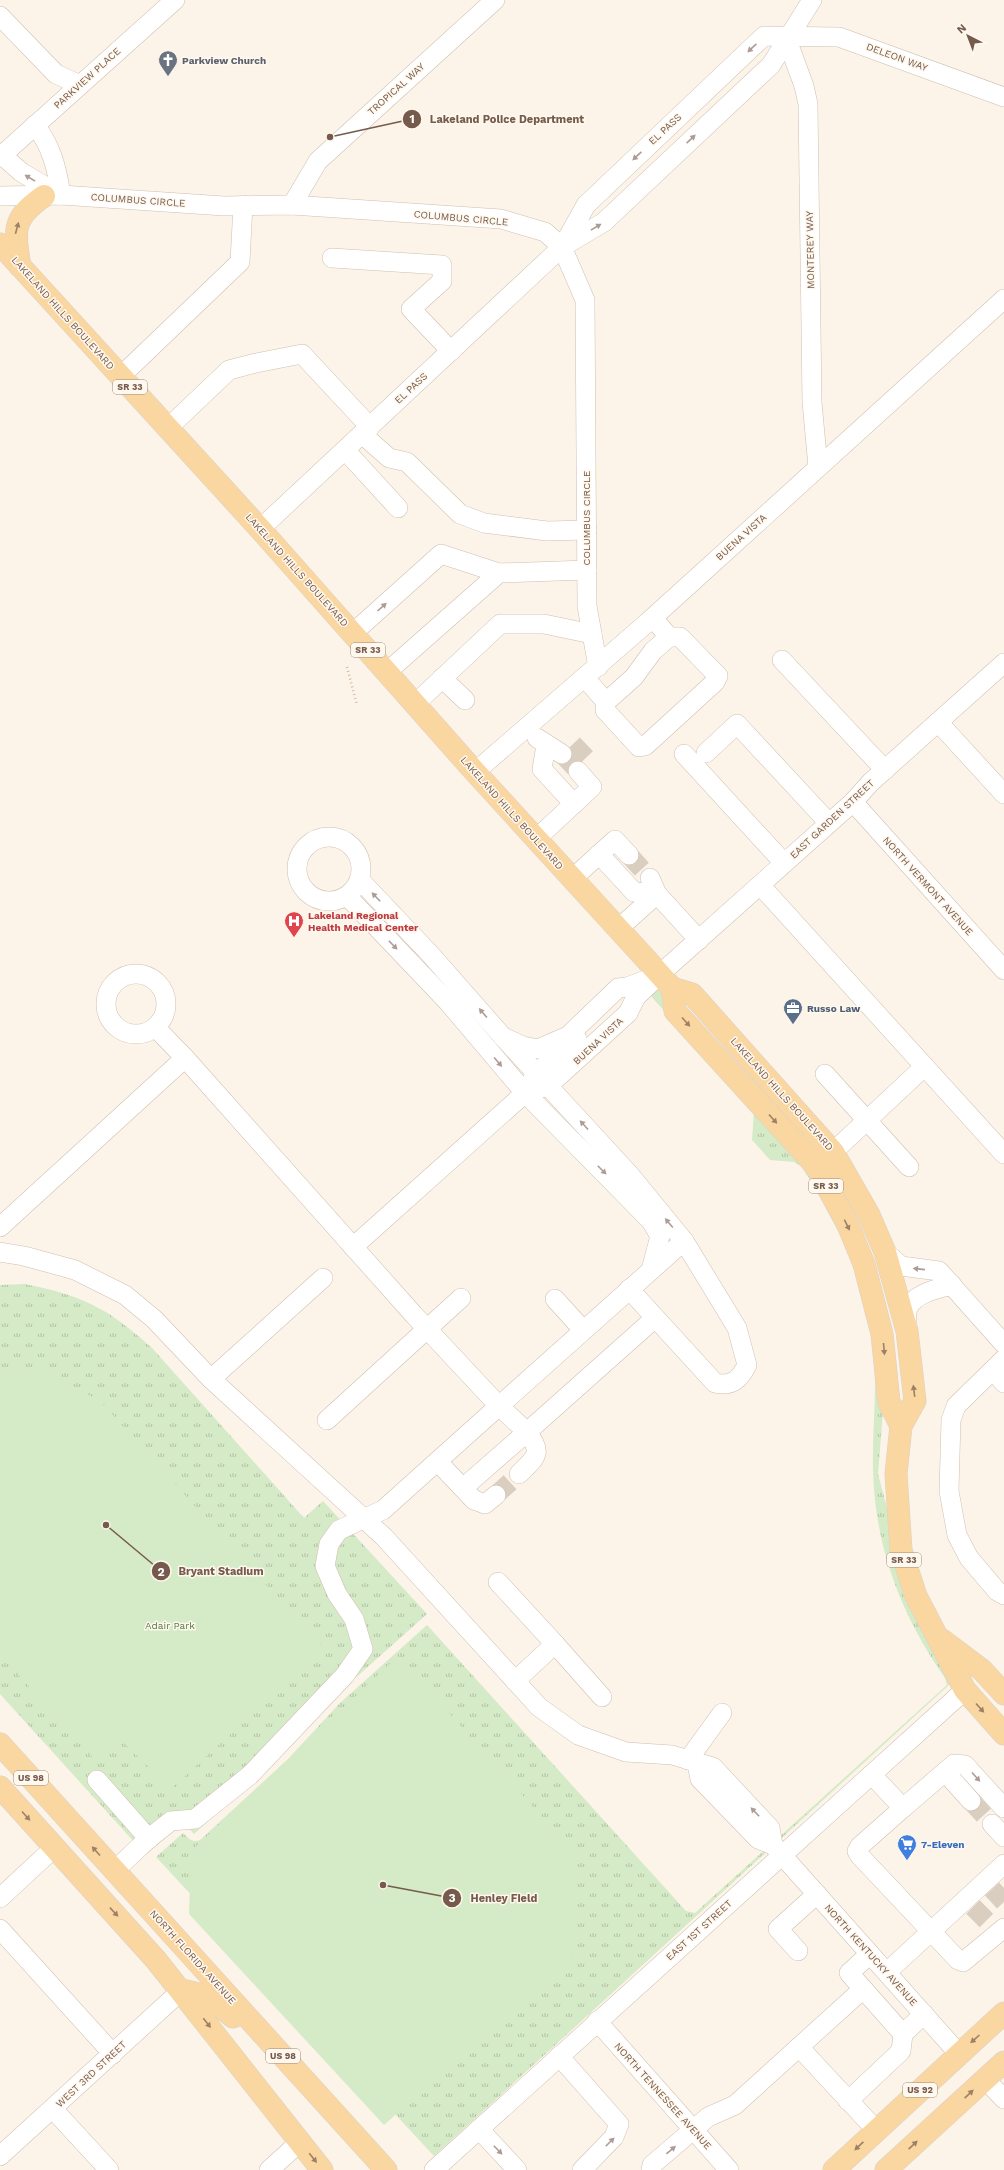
<svg xmlns="http://www.w3.org/2000/svg" width="1004" height="2170" font-family="'Work Sans',sans-serif">
  <defs>
    <pattern id="park-tufts" width="24" height="20" patternUnits="userSpaceOnUse"><rect width="24" height="20" fill="#d5eac6"/><path d="M3 7l-1-3M5 7V3M7 7l1-3M15 17l-1-3M17 17v-4M19 17l1-3" fill="none" stroke="#b1c1a3"/></pattern>
  </defs>
  <rect width="100%" height="100%" fill="#fcf4e8"/>
  <g fill="url(#park-tufts)">
    <path d="M 650,977 L 817,1163 L 887,1361 L 878,1474 L 890,1519 L 951,1683 L 434,2156 L 156,1857 L 183,1833 C 188,1838 192,1843 200,1840 L 288,1759 L 340,1703 L 427,1625 L 686,1911 L 695,1913 L 947,1685 L 945,1678 C 901,1615 874,1545 873,1467 C 872,1427 878,1387 873,1347 C 865,1282 837,1220 801,1166 L 794,1162 L 770,1160 L 752,1140 L 754,1111 L 640,984 Z"/>
    <path d="M 24,1284 C 82,1295 108,1308 152,1348 L 304,1518 L 323,1501 L 427,1614 L 334,1697 L 283,1753 L 194,1834 L 183,1822 L 146,1855 L 0,1694 L 0,1285 Z"/>
  </g>
  <g fill="#d5eac6">
    <polygon points="0,1367 28,1368 50,1373 101,1402 323,1648 171,1789 122,1741 98,1763 0,1654"/>
    <polygon points="398,1656 577,1856 572,1957 384,2125 189,1914 191,1851"/>
  </g>
  <g fill="none" stroke-linecap="round" stroke-linejoin="round">
    <g stroke="#dacec1" stroke-width="19" stroke-dasharray="19 10" stroke-linecap="butt">
      <polyline points="573,744 589,761"/>
      <polyline points="562,754 578,771"/>
      <polyline points="629,855 650,878"/>
      <polyline points="496,1495 519,1474"/>
      <polyline points="971,1801 992,1824"/>
      <polyline points="992,1889 1004,1902"/>
      <polyline points="973,1907 992,1926"/>
    </g>
    <g stroke="#d0beb0" stroke-width="20">
      <g id="minor">
        <polyline points="0,16 56,74 80,85"/>
        <polyline points="786,37 804,86 808,104 812,402 818,467"/>
        <path d="M 35,125 C 52,147 57,169 61,195"/>
        <polyline points="2,155 21,172 60,195"/>
        <polyline points="0,157 175,0"/>
        <polyline points="0,196 61,195 224,206 292,205 501,219 545,232 562,247 585,300 587,606 598,667"/>
        <polyline points="292,205 318,161 495,0"/>
        <polyline points="563,246 586,205 764,36 839,37 1004,97"/>
        <polyline points="332,258 442,265 442,281 411,309 451,351"/>
        <polyline points="121,376 240,262 243,205"/>
        <polyline points="168,428 229,370 256,363 302,354 370,427"/>
        <polyline points="362,434 389,458 407,462 460,514 484,523 547,531 587,530"/>
        <polyline points="345,450 398,508"/>
        <polyline points="260,529 562,247 604,222 771,65 812,0"/>
        <polyline points="353,633 441,554 499,573"/>
        <polyline points="782,660 885,770"/>
        <polyline points="387,672 499,573 587,570"/>
        <polyline points="442,678 465,700"/>
        <polyline points="585,678 606,702 605,710 639,747 645,746 715,682 718,676 680,637 669,637 653,618"/>
        <polyline points="606,702 634,677 653,651 669,637"/>
        <polyline points="415,704 500,624 544,624 592,634"/>
        <polyline points="938,722 1004,794"/>
        <polyline points="537,738 562,754"/>
        <polyline points="546,745 542,769 574,804"/>
        <polyline points="706,753 737,724 829,823"/>
        <polyline points="684,754 784,863"/>
        <polyline points="475,772 648,622 1004,299"/>
        <polyline points="853,802 1004,970"/>
        <circle cx="329" cy="869" r="32"/>
        <polyline points="536,839 592,787 578,771"/>
        <polyline points="599,854 634,892 657,894 650,878"/>
        <polyline points="572,879 615,840 629,855"/>
        <polyline points="360,880 431,955 503,1037 523,1046 538,1049 568,1036 618,988 627,987 651,978"/>
        <polyline points="760,885 1004,1154"/>
        <polyline points="347,896 448,1002 525,1093 651,1221 660,1236 651,1270"/>
        <polyline points="618,929 657,894 699,940"/>
        <circle cx="136" cy="1004" r="30"/>
        <polyline points="156,1028 185,1058"/>
        <polyline points="503,1037 630,1175 684,1241 499,1406 527,1432 655,1318"/>
        <polyline points="825,1074 909,1167"/>
        <polyline points="525,1093 548,1086 628,1013 636,997 660,974 853,802 871,782 1004,663"/>
        <polyline points="833,1152 924,1067"/>
        <polyline points="0,1227 185,1058 414,1315 499,1406 383,1510 339,1530 329,1544 325,1566 337,1594 354,1619 363,1649 345,1675 250,1775 195,1819 171,1821 148,1839 114,1871"/>
        <polyline points="353,1247 525,1093 536,1073 577,1039"/>
        <polyline points="0,1252 24,1256 75,1270 125,1295 154,1319 211,1379 384,1537 539,1707 578,1735 626,1752 672,1755 713,1767 770,1828 773,1845"/>
        <polyline points="885,1252 901,1266 939,1271 1004,1344"/>
        <path d="M 629,1289 L 715,1383 C 732,1387 740,1379 747,1365 L 737,1328 L 684,1241"/>
        <polyline points="555,1299 583,1330"/>
        <path d="M 907,1327 C 907,1322 906,1313 908,1308 C 915,1293 937,1289 952,1285"/>
        <polyline points="1004,1359 956,1406 951,1420 949,1491 957,1535 969,1558 997,1591 1004,1595"/>
        <polyline points="993,1370 1004,1383"/>
        <polyline points="211,1379 323,1278"/>
        <polyline points="327,1420 461,1298"/>
        <polyline points="438,1462 474,1500 485,1504 496,1495"/>
        <path d="M 463,1488 L 527,1432 C 543,1454 537,1456 519,1474"/>
        <polyline points="498,1582 555,1644"/>
        <polyline points="515,1681 555,1644 602,1697"/>
        <polyline points="688,1760 722,1713"/>
        <polyline points="697,1764 700,1779 758,1839 773,1845 959,2054"/>
        <polyline points="945,1772 971,1801"/>
        <polyline points="872,1775 903,1808 860,1846 857,1851 860,1856 958,1960 963,1962 1004,1928"/>
        <polyline points="97,1780 149,1839"/>
        <polyline points="903,1808 954,1764 965,1765 1004,1808"/>
        <polyline points="992,1824 1004,1837"/>
        <polyline points="0,1898 55,1847"/>
        <polyline points="0,1929 113,2054"/>
        <polyline points="798,1951 778,1929 817,1894"/>
        <polyline points="870,1954 849,1973 903,2034 924,2014"/>
        <polyline points="887,1972 1004,1864"/>
        <polyline points="597,2021 729,2170"/>
        <polyline points="799,2047 876,2130"/>
        <polyline points="559,2056 619,2124 614,2137 582,2170"/>
        <polyline points="985,2079 1004,2099"/>
        <polyline points="848,2101 901,2051 903,2034"/>
        <polyline points="53,2109 109,2170"/>
        <polyline points="479,2129 517,2170"/>
        <polyline points="0,2156 182,1990"/>
        <polyline points="269,2170 300,2142"/>
        <polyline points="434,2170 965,1690"/>
        <polyline points="651,2170 652,2165 708,2117 735,2105 863,1989"/>
      </g>
    </g>
    <g stroke="#d9d1cd" stroke-width="23">
      <g id="major">
        <polyline points="0,244 260,529 475,772 644,957 672,988 692,994 833,1152 869,1215 885,1252 907,1331 915,1401 901,1426 896,1474 901,1550 916,1596 965,1690 1004,1734"/>
        <path d="M 20,266 C 14,230 12,218 44,196"/>
        <polyline points="672,988 675,1011 816,1166 848,1225 864,1264 882,1334 889,1402 901,1426"/>
        <polyline points="942,1640 982,1670 1004,1694"/>
        <polyline points="0,1744 386,2170"/>
        <polyline points="0,1787 156,1960 322,2170"/>
        <polyline points="182,1990 207,1996 233,2017"/>
        <polyline points="834,2170 1004,2013"/>
        <polyline points="886,2170 1004,2062"/>
      </g>
    </g>
    <polyline stroke="#d7b6a2" stroke-width="2.5" stroke-dasharray="1 3" stroke-linecap="butt" points="347,667 357,705"/>
    <use href="#minor" stroke="#fff" stroke-width="19"/>
    <use href="#major" stroke="#fad7a1" stroke-width="22"/>
  </g>
  <defs><path id="oneway-solid" d="M-6-.8H1V-3.2L6.5 0L1 3.2V.8H-6Z"/></defs>
  <g fill="#ad9c94">
    <use href="#oneway-solid" transform="translate(752 48) rotate(137)"/>
    <use href="#oneway-solid" transform="translate(691 139) rotate(-43)"/>
    <use href="#oneway-solid" transform="translate(637 156) rotate(137)"/>
    <use href="#oneway-solid" transform="translate(30 178) rotate(-149)"/>
    <use href="#oneway-solid" transform="translate(596 227) rotate(-31)"/>
    <use href="#oneway-solid" transform="translate(382 607) rotate(-42)"/>
    <use href="#oneway-solid" transform="translate(376 897) rotate(-134)"/>
    <use href="#oneway-solid" transform="translate(393 945) rotate(46)"/>
    <use href="#oneway-solid" transform="translate(483 1013) rotate(-131)"/>
    <use href="#oneway-solid" transform="translate(498 1062) rotate(50)"/>
    <use href="#oneway-solid" transform="translate(584 1125) rotate(-132)"/>
    <use href="#oneway-solid" transform="translate(602 1170) rotate(45)"/>
    <use href="#oneway-solid" transform="translate(669 1223) rotate(-130)"/>
    <use href="#oneway-solid" transform="translate(919 1269) rotate(-174)"/>
    <use href="#oneway-solid" transform="translate(976 1777) rotate(48)"/>
    <use href="#oneway-solid" transform="translate(755 1812) rotate(-134)"/>
    <use href="#oneway-solid" transform="translate(610 2142) rotate(-45)"/>
    <use href="#oneway-solid" transform="translate(498 2150) rotate(46)"/>
    <use href="#oneway-solid" transform="translate(671 2150) rotate(-40)"/>
  </g>
  <g fill="#9e8066">
    <use href="#oneway-solid" transform="translate(17 228) rotate(-75)"/>
    <use href="#oneway-solid" transform="translate(686 1022) rotate(48)"/>
    <use href="#oneway-solid" transform="translate(773 1119) rotate(48)"/>
    <use href="#oneway-solid" transform="translate(847 1225) rotate(64)"/>
    <use href="#oneway-solid" transform="translate(884 1349) rotate(85)"/>
    <use href="#oneway-solid" transform="translate(914 1391) rotate(-97)"/>
    <use href="#oneway-solid" transform="translate(980 1708) rotate(48)"/>
    <use href="#oneway-solid" transform="translate(26 1816) rotate(48)"/>
    <use href="#oneway-solid" transform="translate(96 1851) rotate(-132)"/>
    <use href="#oneway-solid" transform="translate(114 1912) rotate(47)"/>
    <use href="#oneway-solid" transform="translate(207 2023) rotate(52)"/>
    <use href="#oneway-solid" transform="translate(975 2039) rotate(138)"/>
    <use href="#oneway-solid" transform="translate(969 2094) rotate(-43)"/>
    <use href="#oneway-solid" transform="translate(913 2145) rotate(-43)"/>
    <use href="#oneway-solid" transform="translate(859 2146) rotate(137)"/>
    <use href="#oneway-solid" transform="translate(313 2158) rotate(51)"/>
  </g>
  <defs>
    <g id="church-pin" transform="scale(1)"><path d="M0 17L-7.5 6A9.5 9.5 0 1 1 7.5 6Z" fill="#6b7280" stroke="#fff8ee"/><path d="M-1.2-6h2.4v3.5h3.3v2.4h-3.3V6h-2.4V-.1h-3.3v-2.4h3.3Z" fill="#fff"/></g>
    <g id="hospital-pin" transform="scale(1)"><path d="M0 17L-7.5 6A9.5 9.5 0 1 1 7.5 6Z" fill="#e0444e" stroke="#fff8ee"/><path d="M-5-5h3v3.5h4V-5h3V5h-3V1.5h-4V5h-3Z" fill="#fff"/></g>
    <g id="office-pin" transform="scale(1)"><path d="M0 17L-7.5 6A9.5 9.5 0 1 1 7.5 6Z" fill="#5c6f8a" stroke="#fff8ee"/><path d="M-6-3h4V-5.5h4V-3h4V5H-6ZM-1-4.5V-3h2v-1.5ZM-6 0V1H6V0Z" fill="#fff"/></g>
    <g id="supermarket-pin" transform="scale(1)"><path d="M0 17L-7.5 6A9.5 9.5 0 1 1 7.5 6Z" fill="#3f7fe0" stroke="#fff8ee"/><path d="M-6-5.5h2.5l.6 2H6L4.5 2H-2.5L-4.4-4H-6ZM-1.5 3.2a1.3 1.3 0 1 0 .1 0ZM3 3.2a1.3 1.3 0 1 0 .1 0Z" fill="#fff"/></g>
  </defs>
  <g fill-rule="evenodd">
    <use href="#church-pin" x="168" y="60"/>
    <use href="#hospital-pin" x="294" y="921"/>
    <use href="#office-pin" x="793" y="1008"/>
    <use href="#supermarket-pin" x="907" y="1844"/>
  </g>
  <g text-anchor="middle" dominant-baseline="central" stroke-width="3" stroke-linejoin="round" paint-order="stroke">
    <g fill="#fff8ee" stroke="#9f897d" stroke-width="1">
      <rect x="113" y="380" width="34" height="14" rx="3"/>
      <rect x="351" y="643" width="34" height="14" rx="3"/>
      <rect x="809" y="1179" width="34" height="14" rx="3"/>
      <rect x="887" y="1553" width="34" height="14" rx="3"/>
      <rect x="14" y="1771" width="34" height="14" rx="3"/>
      <rect x="266" y="2049" width="34" height="14" rx="3"/>
      <rect x="903" y="2083" width="34" height="14" rx="3"/>
    </g>
    <g font-size="9" font-weight="bold" fill="#765a4c">
      <text x="130" y="387">SR 33</text>
      <text x="368" y="650">SR 33</text>
      <text x="826" y="1186">SR 33</text>
      <text x="904" y="1560">SR 33</text>
      <text x="31" y="1778">US 98</text>
      <text x="283" y="2056">US 98</text>
      <text x="920" y="2090">US 92</text>
    </g>
    <g font-size="10" fill="#765a4c" stroke="#fff8ee">
      <text transform="translate(897 57) rotate(20)">DELEON WAY</text>
      <text transform="translate(87 78) rotate(-42)">PARKVIEW PLACE</text>
      <text transform="translate(396 89) rotate(-42)">TROPICAL WAY</text>
      <text transform="translate(665 129) rotate(-43)">EL PASS</text>
      <text transform="translate(138 200) rotate(4)">COLUMBUS CIRCLE</text>
      <text transform="translate(461 218) rotate(5)">COLUMBUS CIRCLE</text>
      <text transform="translate(810 250) rotate(-91)">MONTEREY WAY</text>
      <text transform="translate(63 313) rotate(48)">LAKELAND HILLS BOULEVARD</text>
      <text transform="translate(411 388) rotate(-43)">EL PASS</text>
      <text transform="translate(586 518) rotate(-90)">COLUMBUS CIRCLE</text>
      <text transform="translate(741 537) rotate(-42)">BUENA VISTA</text>
      <text transform="translate(297 570) rotate(48)">LAKELAND HILLS BOULEVARD</text>
      <text transform="translate(512 813) rotate(48)">LAKELAND HILLS BOULEVARD</text>
      <text transform="translate(832 819) rotate(-43)">EAST GARDEN STREET</text>
      <text transform="translate(928 886) rotate(48)">NORTH VERMONT AVENUE</text>
      <text transform="translate(598 1041) rotate(-43)">BUENA VISTA</text>
      <text transform="translate(782 1094) rotate(48)">LAKELAND HILLS BOULEVARD</text>
      <text transform="translate(699 1930) rotate(-42)">EAST 1ST STREET</text>
      <text transform="translate(871 1955) rotate(48)">NORTH KENTUCKY AVENUE</text>
      <text transform="translate(193 1957) rotate(48)">NORTH FLORIDA AVENUE</text>
      <text transform="translate(91 2074) rotate(-43)">WEST 3RD STREET</text>
      <text transform="translate(663 2096) rotate(48)">NORTH TENNESSEE AVENUE</text>
    </g>
    <g font-size="10" font-weight="bold" fill="#5b616d" stroke="#fff8ee" text-anchor="start">
      <text x="182" y="60">Parkview Church</text>
    </g>
    <g font-size="10" font-weight="bold" fill="#be3a42" stroke="#fff8ee" text-anchor="start">
      <text x="308" y="915">Lakeland Regional<tspan x="308" dy="12">Health Medical Center</tspan></text>
    </g>
    <g font-size="10" font-weight="bold" fill="#4e5e75" stroke="#fff8ee" text-anchor="start">
      <text x="807" y="1008">Russo Law</text>
    </g>
    <g font-size="10" fill="#547c43" stroke="#fff8ee">
      <text x="170" y="1625">Adair Park</text>
    </g>
    <g font-size="10" font-weight="bold" fill="#366cbe" stroke="#fff8ee" text-anchor="start">
      <text x="921" y="1844">7-Eleven</text>
    </g>
  </g>
  <path fill="none" stroke="#765a4c" stroke-width="1.5" d="M330 137L412 119M106 1525L161 1571M383 1885L452 1898"/>
  <g fill="#765a4c" stroke="#fff8ee" stroke-width="1.5">
    <circle cx="330" cy="137" r="4"/>
    <circle cx="106" cy="1525" r="4"/>
    <circle cx="383" cy="1885" r="4"/>
    <circle cx="412" cy="119" r="10"/>
    <circle cx="161" cy="1571" r="10"/>
    <circle cx="452" cy="1898" r="10"/>
  </g>
  <g font-size="12" text-anchor="middle" font-weight="bold" fill="#fff">
    <text x="412" y="123">1</text>
    <text x="161" y="1576">2</text>
    <text x="452" y="1902">3</text>
  </g>
  <g font-size="11" text-anchor="middle" font-weight="bold" fill="#765a4c" stroke="#fff8ee" stroke-width="3" stroke-linejoin="round" paint-order="stroke">
    <text x="507" y="123">Lakeland Police Department</text>
    <text x="221" y="1575">Bryant Stadium</text>
    <text x="504" y="1902">Henley Field</text>
  </g>
  <g transform="translate(968 36) rotate(318)" stroke="#fff8ee" stroke-width="3" paint-order="stroke">
  <path d="M0-3L7 15L0 10L-7 15Z" fill="#765a4c"/>
  <text y="-6" font-size="11" font-weight="bold" text-anchor="middle" fill="#765a4c">N</text>
  </g>
</svg>
